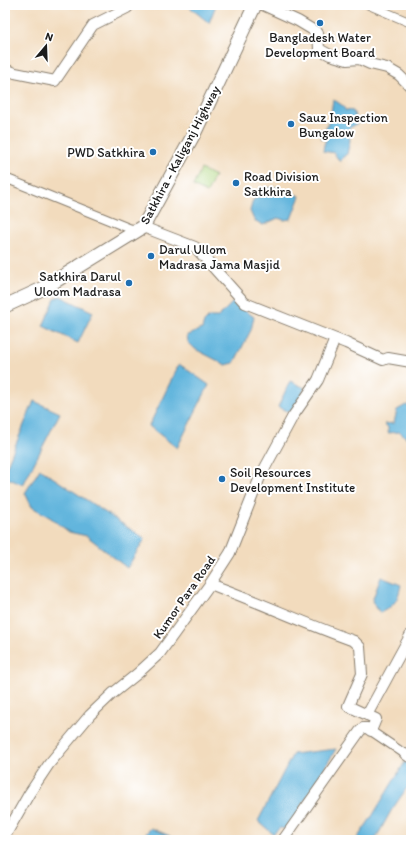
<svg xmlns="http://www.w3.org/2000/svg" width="416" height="845" font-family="Itim,sans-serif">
  <rect width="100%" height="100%" fill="#fff"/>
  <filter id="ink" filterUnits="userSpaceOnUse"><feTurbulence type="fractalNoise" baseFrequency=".025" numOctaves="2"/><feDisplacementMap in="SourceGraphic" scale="8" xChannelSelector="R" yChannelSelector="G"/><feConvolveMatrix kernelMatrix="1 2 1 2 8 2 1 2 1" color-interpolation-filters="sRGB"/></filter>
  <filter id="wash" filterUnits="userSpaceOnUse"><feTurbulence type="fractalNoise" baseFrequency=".012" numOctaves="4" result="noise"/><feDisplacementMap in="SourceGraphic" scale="16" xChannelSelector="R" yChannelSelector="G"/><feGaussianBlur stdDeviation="0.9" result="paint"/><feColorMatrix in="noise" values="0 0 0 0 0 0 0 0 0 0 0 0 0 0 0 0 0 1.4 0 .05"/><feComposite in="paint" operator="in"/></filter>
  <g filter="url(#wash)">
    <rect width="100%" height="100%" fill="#f2dbbd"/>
    <polygon fill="#b0d782" stroke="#667a4f" points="201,169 215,176 207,193 193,186"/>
    <g fill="#62b5dd" stroke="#3f687c">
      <polygon points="187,5 216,5 209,23"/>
      <polygon points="333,99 343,106 345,110 353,111 358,123 348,129 350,140 347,154 344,156 340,162 334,153 323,151 324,145 326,139 321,138 330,120"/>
      <polygon points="278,187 284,191 300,196 291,219 284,220 278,218 263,225 254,220 250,211 253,200 266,193 266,188"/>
      <polygon points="60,296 93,312 78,343 43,326 55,299"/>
      <path d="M 233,302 L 254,317 L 251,330 L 234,363 L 226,365 L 195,349 L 188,342 L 187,335 C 193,335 196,330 202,329 L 204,322 L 209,317 L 218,317 Z"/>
      <polygon points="179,364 209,385 177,448 149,426"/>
      <polygon points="290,381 305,388 293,414 278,407"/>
      <polygon points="411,400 411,438 405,437 400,432 388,433 388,427 384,424 394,423 397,410 406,405 408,406"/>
      <polygon points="34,401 60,413 23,485 5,477 5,470"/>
      <polygon points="40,469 145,539 127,568 87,536 69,532 51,518 32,507 25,493"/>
      <path d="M 381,577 L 401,585 C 397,602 395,605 380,613 L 372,601 Z"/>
      <polygon points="336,749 288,829 280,828 273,834 258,821 293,754"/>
      <polygon points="411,752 411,782 391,811 375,840 356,840 371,818"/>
      <polygon points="151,828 170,836 174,840 139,840"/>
    </g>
  </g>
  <g filter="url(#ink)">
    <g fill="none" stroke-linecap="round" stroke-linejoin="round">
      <g stroke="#877c6c" stroke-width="10">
        <g id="minor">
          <polyline points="369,5 411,23"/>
          <polyline points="5,178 131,229 138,228"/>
          <polyline points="371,731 405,754"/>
        </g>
      </g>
      <g stroke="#877c6c" stroke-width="12">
        <g id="tertiary">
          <polyline points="263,5 298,21 318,33 319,49 330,55 347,60 359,59 370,64 387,68 399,75 411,87"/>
          <polyline points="5,69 15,73 55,81 93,25 127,8 130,5"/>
          <polyline points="143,227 195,247 245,303 346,343 383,360 388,358 411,362"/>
          <path d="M 210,584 C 259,602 306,624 354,641 L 360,647 L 362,674 L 348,706 L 376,719 L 371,731 L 367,728 L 363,728 L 360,731 L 283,840"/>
          <polyline points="367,715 411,634"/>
          <polyline points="405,754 411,758"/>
          <polyline points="5,836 29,794 49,764 90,715 112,694 137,674 160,653 210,584 230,553 260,477 293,416 318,380 335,339"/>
        </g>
      </g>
      <g stroke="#877c6c" stroke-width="15">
        <polyline id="trunk" points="5,306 44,288 143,227 195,132 255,5"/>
      </g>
      <use href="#minor" stroke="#fff" stroke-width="8"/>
      <use href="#tertiary" stroke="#fff" stroke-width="10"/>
      <use href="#trunk" stroke="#fff" stroke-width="13"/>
    </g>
  </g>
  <g fill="#1f6fb2" stroke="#fff" stroke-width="1.5">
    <circle cx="320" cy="23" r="4"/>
    <circle cx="291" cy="124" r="4"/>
    <circle cx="153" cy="152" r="4"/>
    <circle cx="236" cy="183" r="4"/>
    <circle cx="151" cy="256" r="4"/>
    <circle cx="129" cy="283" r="4"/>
    <circle cx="222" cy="479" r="4"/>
  </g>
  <g text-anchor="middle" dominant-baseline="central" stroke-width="4" stroke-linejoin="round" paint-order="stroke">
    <g font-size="13" fill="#1c1c1c" stroke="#fff" text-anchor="start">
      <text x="320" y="37" text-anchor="middle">Bangladesh Water<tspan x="320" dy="15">Development Board</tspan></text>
      <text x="299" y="117">Sauz Inspection<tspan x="299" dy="15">Bungalow</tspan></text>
      <text x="145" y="152" text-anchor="end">PWD Satkhira</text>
      <text x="244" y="176">Road Division<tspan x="244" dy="15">Satkhira</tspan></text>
      <text x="159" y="249">Darul Ullom<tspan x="159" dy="15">Madrasa Jama Masjid</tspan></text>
      <text x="121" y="276" text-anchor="end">Satkhira Darul<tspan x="121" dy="15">Uloom Madrasa</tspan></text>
      <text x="230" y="472">Soil Resources<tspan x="230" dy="15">Development Institute</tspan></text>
    </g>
    <g font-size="13" fill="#1c1c1c" stroke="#fff">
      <text transform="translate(180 155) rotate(-62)">Satkhira - Kaliganj Highway</text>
      <text transform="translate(184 597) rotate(-55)">Kumor Para Road</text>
    </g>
  </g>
  <rect width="416" height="845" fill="none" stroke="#fff" stroke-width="20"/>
  <g transform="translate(46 46) rotate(19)" stroke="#ffffff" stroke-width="3" paint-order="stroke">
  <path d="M0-3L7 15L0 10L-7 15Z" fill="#1c1c1c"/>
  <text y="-6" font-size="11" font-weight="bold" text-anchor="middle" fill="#1c1c1c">N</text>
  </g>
</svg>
